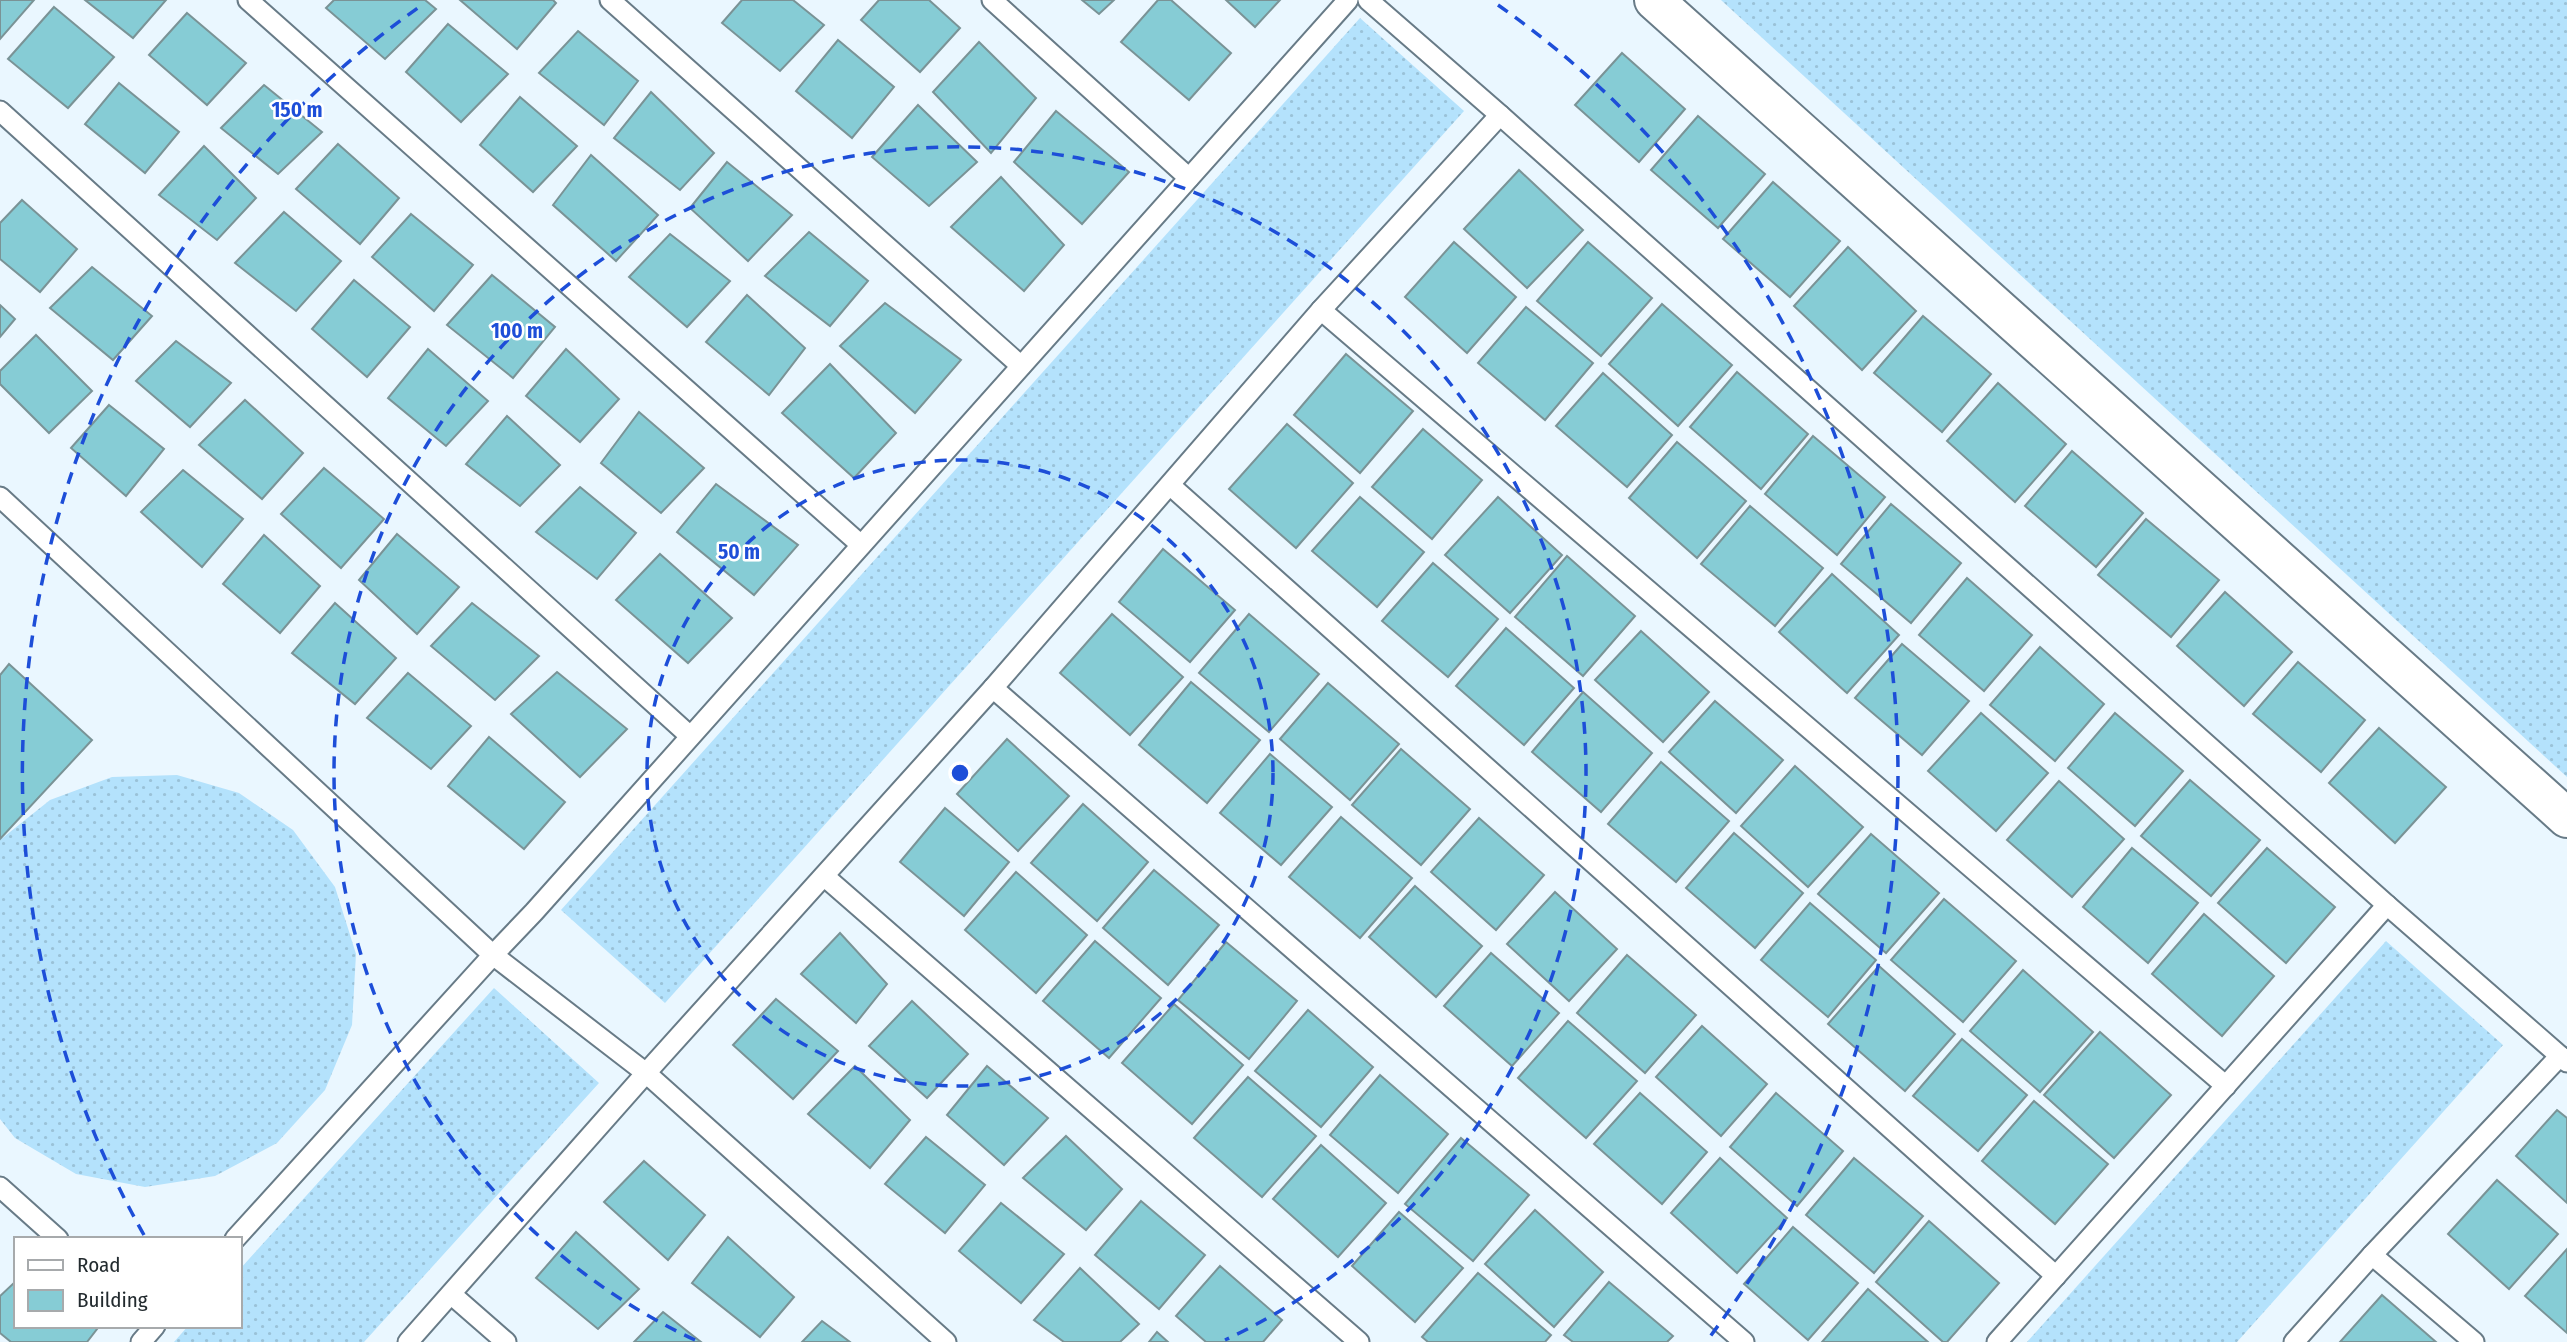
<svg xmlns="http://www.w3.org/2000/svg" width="2567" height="1342" font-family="'Fira Sans Condensed',sans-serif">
  <defs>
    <pattern id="grass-dots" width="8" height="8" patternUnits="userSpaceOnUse" patternTransform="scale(1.75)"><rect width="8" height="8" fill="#b4e2fc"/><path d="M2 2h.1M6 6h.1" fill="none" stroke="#9ac2d8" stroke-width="1.8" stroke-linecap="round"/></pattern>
  </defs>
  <rect width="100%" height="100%" fill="#eaf7ff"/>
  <g fill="url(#grass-dots)">
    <polygon points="1721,0 2567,0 2567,777"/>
    <polygon points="1360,18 1464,111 665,1003 561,910"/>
    <polygon points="177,775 239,793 293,830 335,887 356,954 352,1025 325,1090 277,1143 215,1176 145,1187 76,1174 15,1138 0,1119 0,840 50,800 112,777"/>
    <polygon points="2386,941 2503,1045 2237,1342 2027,1342"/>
    <polygon points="494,988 599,1083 364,1342 174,1342 188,1326 240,1326 240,1269"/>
  </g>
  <g fill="#86ccd5" stroke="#7a9396" stroke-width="2">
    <polygon points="0,0 34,0 0,39"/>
    <polygon points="85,0 166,0 133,38"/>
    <polygon points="334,0 425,0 436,9 385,59 326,8"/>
    <polygon points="460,0 553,0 556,3 517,49"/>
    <polygon points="742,0 793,0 824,25 780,71 722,23"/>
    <polygon points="879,0 929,0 960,28 920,72 861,20"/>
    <polygon points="1082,0 1114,0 1099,14"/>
    <polygon points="1158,0 1171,0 1231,53 1189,100 1121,42"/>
    <polygon points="1226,0 1280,0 1255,27"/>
    <polygon points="54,7 114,57 68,108 8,59"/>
    <polygon points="187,13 246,63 207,105 149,55"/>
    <polygon points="448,24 508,74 461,122 406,72"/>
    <polygon points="578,31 638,81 604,125 539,73"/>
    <polygon points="838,40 894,87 852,138 796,91"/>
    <polygon points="979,42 1036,98 991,153 933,92"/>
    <polygon points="1622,53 1685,109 1639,162 1575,105"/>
    <polygon points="119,83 179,132 145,173 85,124"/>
    <polygon points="264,85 322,132 278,174 221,128"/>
    <polygon points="651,92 714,153 680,190 614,138"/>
    <polygon points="520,97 577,146 533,192 480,145"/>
    <polygon points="918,105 977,162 929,206 872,157"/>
    <polygon points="1056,111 1129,172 1082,224 1014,162"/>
    <polygon points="1698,116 1765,174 1718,228 1651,170"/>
    <polygon points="338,144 399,198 360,244 296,189"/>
    <polygon points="204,146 256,198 217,240 159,195"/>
    <polygon points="591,155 658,215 616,261 553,205"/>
    <polygon points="727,162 792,215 748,261 690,208"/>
    <polygon points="1519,170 1583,230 1527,288 1464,229"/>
    <polygon points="1001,177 1064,245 1024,291 951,227"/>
    <polygon points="1773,182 1840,241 1790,297 1723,239"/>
    <polygon points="22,200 77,249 40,292 0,259 0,223"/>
    <polygon points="284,212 341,261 296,311 235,263"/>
    <polygon points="411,214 473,265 434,311 372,257"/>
    <polygon points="809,232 868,281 830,326 765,276"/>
    <polygon points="670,234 730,281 687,327 629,277"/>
    <polygon points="1454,242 1516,297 1467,353 1405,297"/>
    <polygon points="1588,242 1652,298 1601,356 1537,301"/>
    <polygon points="1848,247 1916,311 1862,370 1794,306"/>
    <polygon points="92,267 152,316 113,360 50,308"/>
    <polygon points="492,275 555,327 513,378 447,325"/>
    <polygon points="354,280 410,327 367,377 312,329"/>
    <polygon points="747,295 805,348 769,395 706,342"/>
    <polygon points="885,303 961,360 915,413 840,346"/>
    <polygon points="1662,304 1732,365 1678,426 1609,364"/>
    <polygon points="0,305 15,319 0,337"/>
    <polygon points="1526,307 1593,363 1545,420 1478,363"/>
    <polygon points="1923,316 1991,374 1942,432 1874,373"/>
    <polygon points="36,335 92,391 49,433 0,384 0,371"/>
    <polygon points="176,341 231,383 190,427 136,381"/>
    <polygon points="428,349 488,401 446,446 388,398"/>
    <polygon points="566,349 619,399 580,442 526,396"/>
    <polygon points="1346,354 1413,411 1360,473 1294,415"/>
    <polygon points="830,364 896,433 854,478 782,413"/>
    <polygon points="1737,372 1808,434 1761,489 1690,427"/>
    <polygon points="1603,373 1672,435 1627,487 1556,426"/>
    <polygon points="1998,383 2066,444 2015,502 1947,441"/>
    <polygon points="245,400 303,453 262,499 199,445"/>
    <polygon points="109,405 164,449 126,496 71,448"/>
    <polygon points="639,412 704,468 661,513 601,463"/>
    <polygon points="507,416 560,465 520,506 466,464"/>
    <polygon points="1287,424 1353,483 1296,548 1229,489"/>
    <polygon points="1423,429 1482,480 1432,539 1372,487"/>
    <polygon points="1813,436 1885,497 1837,555 1765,494"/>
    <polygon points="1677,442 1746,501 1697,558 1629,498"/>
    <polygon points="2072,451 2143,513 2096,567 2025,506"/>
    <polygon points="324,468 384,519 341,568 281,514"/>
    <polygon points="183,470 243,519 202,567 141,512"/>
    <polygon points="716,484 798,545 754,595 677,532"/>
    <polygon points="580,487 636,533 597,579 536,532"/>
    <polygon points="1360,497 1424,552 1377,607 1312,551"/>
    <polygon points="1498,497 1562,555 1510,613 1445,555"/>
    <polygon points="1891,504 1961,563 1911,623 1841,564"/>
    <polygon points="1750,506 1823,568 1775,626 1701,564"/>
    <polygon points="2146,519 2219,580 2171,637 2098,575"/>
    <polygon points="397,534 459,587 417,634 359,580"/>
    <polygon points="264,535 320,586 280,633 223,584"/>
    <polygon points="1163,549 1235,610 1190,662 1119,602"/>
    <polygon points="660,554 732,618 688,663 616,600"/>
    <polygon points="1567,556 1635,616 1583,676 1515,617"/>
    <polygon points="1433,563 1498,619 1448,677 1382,621"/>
    <polygon points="1832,574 1899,635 1847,693 1779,632"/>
    <polygon points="1967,578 2032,635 1984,691 1919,635"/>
    <polygon points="2225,592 2292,652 2244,706 2177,646"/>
    <polygon points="335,603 396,658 355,704 292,653"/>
    <polygon points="472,603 539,656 495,700 431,646"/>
    <polygon points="1112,614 1183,677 1130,735 1060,673"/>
    <polygon points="1249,614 1319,674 1269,732 1199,673"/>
    <polygon points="1506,628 1574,688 1524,745 1456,686"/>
    <polygon points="1641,631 1709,692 1663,742 1595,680"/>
    <polygon points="1902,644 1969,701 1922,755 1855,698"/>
    <polygon points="2040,647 2104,704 2055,761 1990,705"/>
    <polygon points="2298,662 2365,720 2321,772 2253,714"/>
    <polygon points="9,664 92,740 0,839 0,675"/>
    <polygon points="557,672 627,729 580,777 511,714"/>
    <polygon points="408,673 471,726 431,769 367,718"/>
    <polygon points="1191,682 1260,740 1207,803 1139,745"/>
    <polygon points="1328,683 1399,744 1350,800 1280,739"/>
    <polygon points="1583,692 1652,753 1601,812 1532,752"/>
    <polygon points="1715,701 1783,760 1736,813 1669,752"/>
    <polygon points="1981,713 2048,773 1996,831 1928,771"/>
    <polygon points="2115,713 2183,771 2135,826 2068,768"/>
    <polygon points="2379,728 2446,787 2395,843 2329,783"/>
    <polygon points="489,737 565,802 524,849 448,786"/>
    <polygon points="1007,739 1069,796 1018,851 957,794"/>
    <polygon points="1401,749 1470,809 1421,865 1352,805"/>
    <polygon points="1270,754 1332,807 1281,865 1220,813"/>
    <polygon points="1661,762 1729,821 1676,882 1608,824"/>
    <polygon points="1795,766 1863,827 1808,887 1741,826"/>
    <polygon points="2190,780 2260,840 2211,896 2141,836"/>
    <polygon points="2059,781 2124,839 2072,897 2007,840"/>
    <polygon points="1083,804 1148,862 1097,921 1031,863"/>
    <polygon points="945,808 1009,862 964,916 900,862"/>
    <polygon points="1341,817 1412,878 1360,938 1289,877"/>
    <polygon points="1479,818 1544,875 1496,930 1431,872"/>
    <polygon points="1734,833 1803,893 1755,948 1686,888"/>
    <polygon points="1871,834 1939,893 1886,953 1818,894"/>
    <polygon points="2132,848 2198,903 2148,963 2083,907"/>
    <polygon points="2267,848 2335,907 2286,963 2218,903"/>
    <polygon points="1154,870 1219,925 1168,985 1103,928"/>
    <polygon points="1016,872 1087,935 1036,993 965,930"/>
    <polygon points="1415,886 1482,946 1436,997 1369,937"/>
    <polygon points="1555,892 1617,949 1569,1001 1507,944"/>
    <polygon points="1944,899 2016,961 1963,1022 1891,960"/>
    <polygon points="1810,903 1876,960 1828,1017 1761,960"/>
    <polygon points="2204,914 2274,976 2222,1036 2152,974"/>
    <polygon points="840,933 887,984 856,1023 801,974"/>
    <polygon points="1095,941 1161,998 1109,1058 1043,1001"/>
    <polygon points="1226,942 1297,1001 1249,1059 1178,1000"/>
    <polygon points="1491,953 1559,1013 1512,1066 1444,1006"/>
    <polygon points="1627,955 1696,1015 1645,1073 1577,1013"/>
    <polygon points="1879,966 1955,1034 1905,1091 1828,1024"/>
    <polygon points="2023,970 2093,1032 2040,1092 1970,1031"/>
    <polygon points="776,999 838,1051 793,1099 733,1045"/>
    <polygon points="912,1001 968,1054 927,1098 869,1046"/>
    <polygon points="1174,1004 1243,1065 1192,1124 1122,1063"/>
    <polygon points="1308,1010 1373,1067 1321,1127 1255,1071"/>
    <polygon points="1568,1021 1637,1081 1586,1138 1518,1078"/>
    <polygon points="1702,1026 1767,1084 1721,1136 1656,1077"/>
    <polygon points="2100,1032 2171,1095 2114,1158 2044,1095"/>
    <polygon points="1962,1039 2027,1095 1978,1151 1913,1096"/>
    <polygon points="855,1066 910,1120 870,1168 808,1114"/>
    <polygon points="987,1066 1048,1118 1004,1165 947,1115"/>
    <polygon points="1380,1075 1448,1134 1398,1193 1330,1135"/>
    <polygon points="1248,1077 1316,1136 1262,1197 1194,1138"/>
    <polygon points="1640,1093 1707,1152 1662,1204 1594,1144"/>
    <polygon points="1776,1093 1843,1151 1797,1206 1730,1147"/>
    <polygon points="2034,1101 2108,1164 2055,1224 1982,1161"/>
    <polygon points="2557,1110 2567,1118 2567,1203 2516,1156"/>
    <polygon points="1066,1136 1122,1189 1086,1230 1023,1178"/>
    <polygon points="926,1137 985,1185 945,1233 885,1184"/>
    <polygon points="1461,1138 1529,1195 1473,1261 1405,1204"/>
    <polygon points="1321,1145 1386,1203 1338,1257 1273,1199"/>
    <polygon points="1720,1158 1787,1218 1737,1273 1671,1213"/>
    <polygon points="1854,1158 1923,1216 1874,1273 1806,1215"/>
    <polygon points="644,1161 705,1215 668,1260 604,1202"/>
    <polygon points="2497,1180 2558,1234 2509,1289 2448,1234"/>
    <polygon points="1141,1201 1205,1255 1159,1309 1095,1255"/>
    <polygon points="1001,1203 1064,1254 1021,1303 959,1251"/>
    <polygon points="1535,1210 1603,1272 1554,1327 1485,1264"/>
    <polygon points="1399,1212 1463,1268 1415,1322 1352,1266"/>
    <polygon points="1929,1221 1999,1283 1947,1342 1943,1342 1876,1282"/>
    <polygon points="1793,1227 1858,1283 1808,1340 1744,1284"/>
    <polygon points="576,1232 639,1289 598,1329 536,1278"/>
    <polygon points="728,1237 794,1297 760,1337 692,1283"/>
    <polygon points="2567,1249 2567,1333 2525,1296"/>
    <polygon points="1220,1266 1282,1320 1263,1342 1206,1342 1176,1316"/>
    <polygon points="1080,1268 1139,1324 1120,1342 1064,1342 1034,1320"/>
    <polygon points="1478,1273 1551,1335 1545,1342 1428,1342 1422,1337"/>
    <polygon points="16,1281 16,1326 94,1326 97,1329 87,1342 11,1342 0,1333 0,1296"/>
    <polygon points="1609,1282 1673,1336 1667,1342 1573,1342 1564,1335"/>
    <polygon points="1868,1289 1928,1342 1822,1342"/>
    <polygon points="2382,1295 2436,1342 2340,1342"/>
    <polygon points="663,1312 701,1342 634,1342"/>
    <polygon points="822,1321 850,1342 802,1342"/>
    <polygon points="1157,1332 1168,1342 1149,1342"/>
  </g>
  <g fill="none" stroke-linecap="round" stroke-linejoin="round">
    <g stroke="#687b87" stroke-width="23">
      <g id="service">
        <polyline points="248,0 861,545"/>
        <polyline points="610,0 1021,366"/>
        <polyline points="992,0 1189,178"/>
        <polyline points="1368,0 1500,115 2387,905 2567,1062"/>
        <polyline points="0,111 690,736"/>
        <polyline points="1321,310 2226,1086"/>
        <polyline points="1171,486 2056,1276"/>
        <polyline points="0,497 493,955 235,1239"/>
        <polyline points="993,688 1744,1342"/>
        <polyline points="824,876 1359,1342"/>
        <polyline points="0,1187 58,1239"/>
        <polyline points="2372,1255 2474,1342"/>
        <polyline points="451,1294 506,1342"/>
        <polyline points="141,1342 155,1326"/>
        <polyline points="408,1342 646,1073 993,688 1321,310 1500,115"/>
        <polyline points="946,1342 646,1073 493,955 534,912 1348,0"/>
        <polyline points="1997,1342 2387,905"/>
        <polyline points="2294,1342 2372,1255 2560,1056"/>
      </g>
    </g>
    <g stroke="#687b87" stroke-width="42">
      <polyline id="minor" points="1654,0 2567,818"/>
    </g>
    <use href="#service" stroke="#fff" stroke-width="19"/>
    <use href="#minor" stroke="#fff" stroke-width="38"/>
  </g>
  <g fill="none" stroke="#1d4ed8" stroke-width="3.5" stroke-dasharray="12 9">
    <circle cx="960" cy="773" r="313"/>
    <path d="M695 1340A626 626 0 1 1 1225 1340"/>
    <path d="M144 1235A938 938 0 0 1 422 5M1498 5A938 938 0 0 1 1709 1338"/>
  </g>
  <circle cx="960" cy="773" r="10" fill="#1d4ed8" stroke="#fff" stroke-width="3.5"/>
  <g font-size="21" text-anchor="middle" font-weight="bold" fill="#1d4ed8" stroke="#fff" stroke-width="5" stroke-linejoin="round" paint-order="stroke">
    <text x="297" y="117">150 m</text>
    <text x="517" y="338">100 m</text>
    <text x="739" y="559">50 m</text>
  </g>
  <rect x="14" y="1237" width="228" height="91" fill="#ffffff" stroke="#a7aaac" stroke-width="2"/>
  <rect x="28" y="1260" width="35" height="10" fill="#ffffff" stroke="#a7aaac" stroke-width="2"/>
  <text x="77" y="1272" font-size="21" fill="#232b2f">Road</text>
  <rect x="28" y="1290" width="35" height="21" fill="#86ccd5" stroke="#a7aaac" stroke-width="2"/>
  <text x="77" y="1307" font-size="21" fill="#232b2f">Building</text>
</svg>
